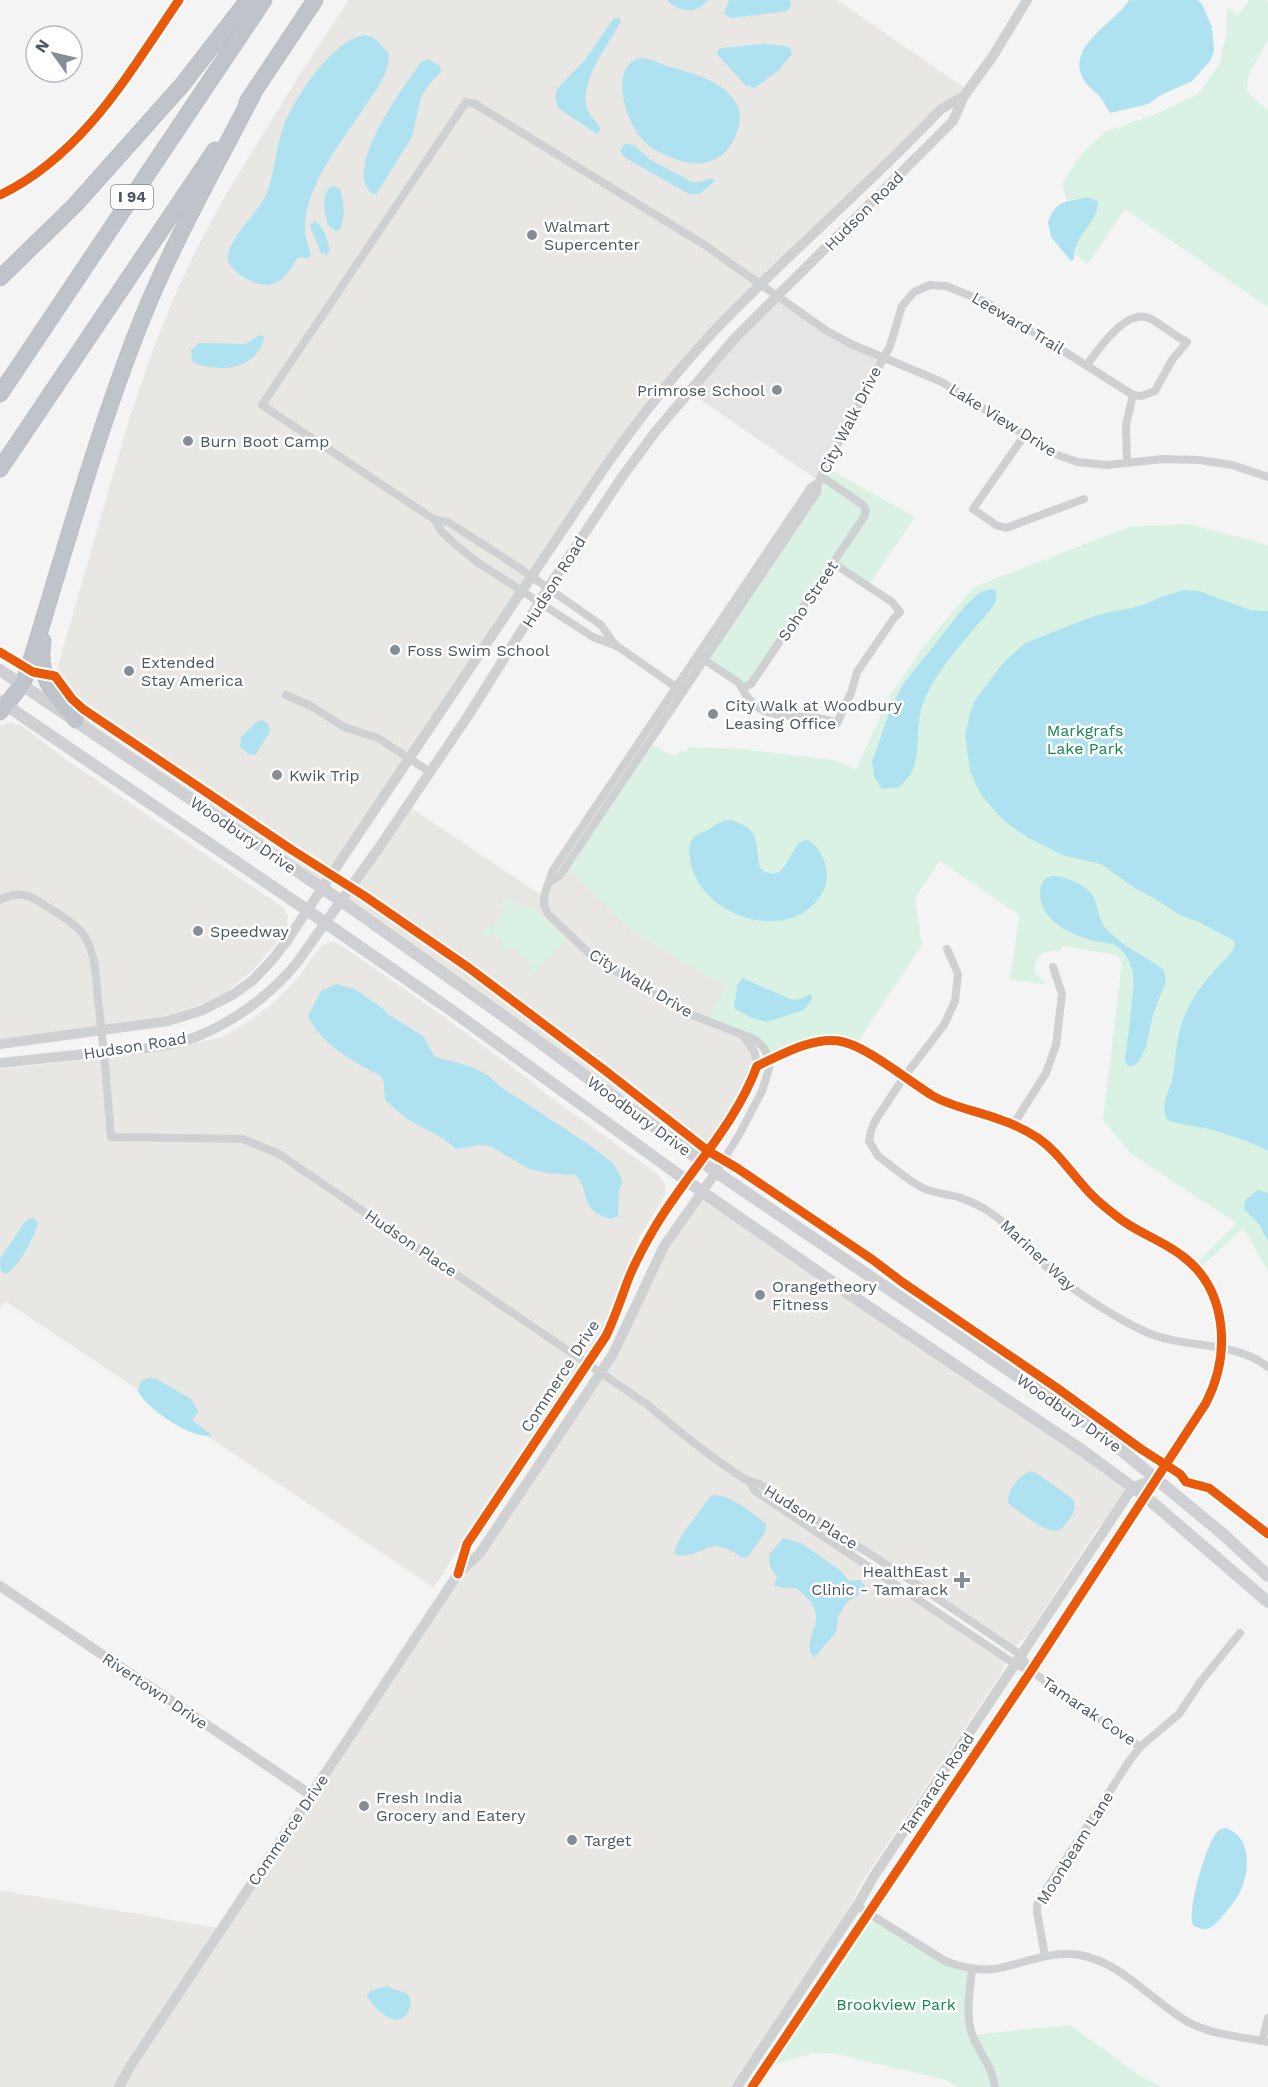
<svg xmlns="http://www.w3.org/2000/svg" width="1268" height="2087" font-family="'Work Sans',sans-serif">
  <rect width="100%" height="100%" fill="#f4f4f4"/>
  <g fill="#e8e7e3">
    <polygon points="349,0 837,0 968,90 941,109 761,285 654,401 322,888 76,720 51,690 128,423 151,355 174,297 198,246 226,194 302,71"/>
    <polygon points="10,722 21,725 64,758 284,908 288,917 287,927 273,947 252,971 228,991 210,1001 170,1015 0,1039 0,726"/>
    <polygon points="407,805 543,896 566,866 632,931 727,987 743,1036 757,1066 701,1161 341,901"/>
    <polygon points="329,942 335,942 344,947 444,1017 527,1078 546,1094 659,1175 665,1185 665,1195 640,1236 609,1316 598,1337 480,1514 434,1588 5,1301 0,1308 0,1069 157,1052 222,1037 246,1023 275,1002 300,975 321,946"/>
    <polygon points="701,1191 1133,1487 1095,1532 1027,1636 1013,1649 760,1484 755,1491 1007,1659 999,1677 862,1882 846,1915 731,2087 0,2087 0,1890 223,1929 444,1595 480,1553 613,1355 645,1283"/>
  </g>
  <polygon fill="#e6e5e6" points="777,296 827,331 883,357 819,481 688,391"/>
  <g fill="#d9f2e3">
    <polygon points="1249,0 1266,0 1268,2 1268,40 1250,72 1246,91 1268,110 1268,307 1125,209 1088,264 1074,254 1076,243 1097,210 1091,197 1067,200 1062,184 1082,153 1105,132 1156,114 1198,94 1219,65 1227,31 1227,8 1239,15"/>
    <polygon points="825,467 915,517 868,586 834,563 753,681 742,688 705,660"/>
    <path d="M 1189,524 L 1268,545 L 1268,1271 L 1243,1228 L 1198,1270 L 1194,1266 L 1236,1223 L 1130,1153 L 1103,1120 L 1122,963 L 1117,955 L 1061,946 L 1060,951 C 1044,948 1032,957 1036,974 L 1046,984 L 1010,980 L 1019,915 L 940,861 L 915,898 L 922,945 L 855,1046 L 834,1041 L 770,1060 L 764,1048 L 706,1021 L 726,987 L 632,931 L 566,866 L 650,742 L 665,752 L 675,755 L 681,751 L 687,752 L 688,747 L 742,749 L 834,760 L 856,769 L 891,694 L 924,646 L 974,587 L 1129,527 Z"/>
    <polygon points="505,897 521,906 535,909 565,937 564,942 534,973 529,971 532,966 512,947 508,952 501,948 503,940 493,933 488,937 482,933 485,926 491,929 504,910 499,905"/>
    <polygon points="878,1918 945,1961 972,1969 973,2035 1070,2025 1139,2075 1161,2087 958,2087 946,2080 836,2054 813,2053 773,2065 865,1927"/>
  </g>
  <g fill="#aee2f0">
    <path d="M 667,0 L 708,0 C 695,15 680,13 667,0 Z"/>
    <polygon points="729,0 790,0 791,6 787,11 733,18 727,16 724,13"/>
    <path d="M 1129,0 L 1197,0 L 1202,4 L 1212,27 L 1214,51 L 1211,60 L 1192,81 L 1161,95 L 1148,104 L 1110,113 C 1107,108 1104,102 1100,97 C 1093,89 1086,86 1082,76 C 1068,45 1116,22 1129,0 Z"/>
    <path d="M 614,18 L 619,18 L 621,21 C 609,45 575,84 589,113 C 592,118 597,122 600,128 L 600,131 L 597,134 L 558,108 L 555,98 L 557,89 L 585,60 Z"/>
    <path d="M 366,35 L 374,38 L 388,52 C 392,71 375,91 365,106 C 342,142 305,184 305,229 C 305,238 309,247 311,256 L 308,258 L 298,257 C 292,267 285,280 273,284 C 257,289 236,274 228,262 C 225,239 257,216 266,195 C 275,174 275,150 283,128 C 293,100 333,38 366,35 Z"/>
    <polygon points="764,44 786,46 790,48 792,54 778,71 754,88 745,85 717,54 718,50 721,48"/>
    <path d="M 640,58 C 651,58 660,64 670,67 C 702,75 755,92 736,135 C 730,149 722,158 707,162 C 696,165 686,163 676,159 C 664,154 652,150 644,141 C 627,125 607,67 640,58 Z"/>
    <path d="M 428,59 L 440,66 L 441,72 L 430,83 L 421,97 L 412,137 L 377,193 L 373,194 C 340,170 406,84 421,62 Z"/>
    <polygon points="625,144 634,145 649,159 692,182 700,182 712,178 715,181 700,194 689,194 624,157 620,150"/>
    <path d="M 333,186 L 340,189 C 344,201 346,218 340,229 L 336,231 L 328,225 C 324,213 320,191 333,186 Z"/>
    <path d="M 1088,197 L 1098,202 C 1098,223 1073,236 1074,259 L 1071,261 L 1051,237 L 1048,222 C 1056,199 1067,202 1088,197 Z"/>
    <path d="M 314,221 C 324,225 327,240 330,250 L 327,255 L 321,253 L 310,226 Z"/>
    <path d="M 259,335 L 263,336 L 264,339 C 257,363 233,371 210,367 C 203,366 197,365 192,361 L 191,350 L 199,343 L 245,344 Z"/>
    <path d="M 991,589 L 996,591 L 996,601 L 993,607 C 969,635 939,666 924,701 C 911,731 928,765 899,787 L 882,789 L 874,776 L 872,762 L 892,705 L 904,683 L 966,605 L 979,593 Z"/>
    <path d="M 1184,590 L 1199,591 L 1250,610 L 1268,611 L 1268,1151 C 1250,1141 1229,1135 1209,1129 C 1195,1126 1181,1125 1167,1120 C 1160,1105 1168,1094 1172,1080 C 1175,1067 1175,1052 1178,1038 C 1186,1000 1205,980 1231,953 L 1235,946 L 1234,941 L 1201,923 L 1180,915 L 1152,897 L 1136,889 L 1101,864 L 1065,856 L 1027,837 L 1004,821 L 981,795 L 970,771 L 968,756 L 965,736 L 970,713 L 976,699 L 1004,662 L 1025,643 L 1097,615 L 1140,606 L 1164,596 Z"/>
    <polygon points="263,720 268,724 270,732 255,755 250,755 240,747 241,737 256,722"/>
    <path d="M 730,820 C 763,829 754,844 760,868 C 783,887 788,854 800,842 L 806,840 C 822,845 831,872 825,887 C 798,949 698,919 690,859 C 689,852 688,843 694,837 C 697,834 702,833 706,831 C 715,826 719,820 730,820 Z"/>
    <path d="M 1053,876 C 1065,876 1087,885 1093,896 C 1099,908 1098,920 1107,930 C 1123,947 1146,956 1164,970 L 1166,981 L 1153,1015 L 1146,1047 L 1139,1061 L 1134,1066 L 1128,1066 L 1125,1062 C 1126,1044 1137,981 1132,969 C 1129,961 1125,952 1117,946 C 1110,942 1102,943 1094,941 C 1072,935 1039,921 1040,892 C 1040,884 1044,877 1053,876 Z"/>
    <polygon points="742,978 793,1000 800,999 810,994 813,997 804,1010 767,1022 752,1018 734,1008 737,985"/>
    <path d="M 336,984 L 355,989 L 385,1010 L 386,1013 L 423,1036 L 435,1057 C 455,1062 486,1068 498,1085 L 588,1144 L 613,1163 L 623,1181 L 619,1190 L 618,1216 C 611,1220 607,1219 600,1215 C 580,1205 589,1189 576,1175 L 547,1173 L 529,1169 L 490,1146 L 480,1145 L 456,1149 L 444,1139 L 407,1119 L 385,1100 L 384,1082 L 380,1075 C 353,1062 321,1044 308,1016 L 321,991 Z"/>
    <polygon points="1258,1190 1268,1193 1268,1241 1259,1224 1244,1209 1245,1200"/>
    <path d="M 31,1218 L 35,1219 L 38,1223 C 35,1236 18,1268 6,1274 L 1,1272 L 0,1259 L 25,1222 Z"/>
    <path d="M 149,1378 L 157,1379 L 191,1399 L 198,1411 L 192,1420 L 212,1435 C 194,1441 145,1408 138,1391 L 141,1381 Z"/>
    <path d="M 1031,1471 L 1038,1474 L 1073,1499 C 1076,1508 1074,1514 1068,1521 C 1065,1526 1060,1531 1053,1531 C 1043,1530 1016,1510 1008,1503 C 1007,1490 1019,1475 1031,1471 Z"/>
    <path d="M 713,1495 C 729,1494 755,1514 766,1524 L 765,1532 L 748,1557 L 742,1558 C 706,1531 705,1560 676,1555 L 674,1552 L 681,1536 L 709,1498 Z"/>
    <path d="M 783,1538 L 801,1543 L 841,1571 L 849,1581 L 860,1580 L 865,1586 L 862,1593 L 847,1602 L 838,1617 L 836,1632 L 814,1658 C 797,1634 839,1621 796,1588 L 783,1588 L 774,1585 L 777,1577 L 770,1567 L 769,1555 Z"/>
    <path d="M 1226,1828 C 1253,1838 1250,1873 1239,1894 C 1235,1901 1230,1907 1225,1913 C 1220,1919 1214,1927 1207,1929 C 1202,1930 1198,1928 1193,1925 C 1187,1910 1206,1845 1217,1832 C 1221,1829 1221,1829 1226,1828 Z"/>
    <path d="M 387,1986 L 407,1994 L 411,2000 C 407,2036 378,2015 367,1996 L 370,1991 Z"/>
  </g>
  <g fill="none" stroke-linecap="round" stroke-linejoin="round">
    <g stroke="#b9bec3" stroke-width="17">
      <g id="motorway">
        <polyline points="247,102 315,0"/>
        <polyline points="0,278 75,205 182,85 248,0"/>
        <polyline points="0,394 264,0"/>
        <polyline points="0,469 215,150"/>
        <path d="M 43,641 C 37,678 54,695 76,720"/>
        <path d="M 0,712 L 22,685 L 28,670 C 64,554 97,431 142,319 C 173,242 215,168 253,94"/>
      </g>
    </g>
    <g stroke="#ced0d2" stroke-width="8">
      <polyline points="1024,436 973,509 996,525 1006,528 1084,499"/>
      <polyline points="1127,463 1126,425 1133,395"/>
      <polyline points="435,520 448,522 512,563 601,625 616,646"/>
      <polyline points="701,658 738,682 742,688 751,684 864,517 866,511 863,505 821,476"/>
      <path d="M 742,688 C 761,729 804,709 837,723 L 851,693 L 857,672 L 894,618 L 900,612 L 892,602 L 833,563"/>
      <polyline points="683,692 617,646 593,637 477,562 456,545 441,531 435,520 262,405 466,102 475,104 703,244 827,331 851,344 942,382 1054,454 1078,462 1107,465 1163,459 1199,460 1232,465 1268,477"/>
      <polyline points="286,695 311,706 344,727 378,738 430,772"/>
      <path d="M 550,882 L 560,875 L 817,492 L 818,483 L 827,464 L 890,346 L 902,306 L 914,292 L 930,285 L 946,286 L 986,302 L 1133,395 L 1141,396 L 1155,391 L 1172,360 L 1187,342 C 1174,336 1164,326 1151,319 C 1128,306 1099,348 1087,365"/>
      <path d="M 0,900 C 18,890 31,895 46,906 C 60,915 76,923 85,937 C 96,955 96,979 98,1000 C 104,1045 107,1091 111,1137 L 243,1139 L 279,1154 L 648,1405 C 674,1427 698,1448 727,1467 C 738,1475 747,1482 760,1484 L 898,1572 L 1021,1655 L 1031,1671"/>
      <path d="M 947,949 L 958,974 L 955,1001 L 944,1025 L 904,1077 L 875,1121 L 871,1131 L 869,1141 L 878,1156 C 892,1166 907,1180 923,1188 C 933,1193 947,1194 958,1197 C 970,1201 981,1206 991,1213 C 1015,1229 1031,1254 1053,1273 C 1077,1293 1117,1319 1146,1332 C 1184,1349 1234,1340 1268,1367"/>
      <polyline points="744,1037 755,1053 757,1066"/>
      <polyline points="1013,1125 1046,1073 1056,1045 1062,994 1053,967"/>
      <path d="M 701,1161 C 722,1130 744,1101 757,1066 C 788,1052 821,1034 855,1046 C 884,1064 921,1093 952,1105 C 968,1111 985,1114 1000,1119 C 1013,1124 1026,1131 1037,1138 C 1058,1150 1071,1173 1087,1190 C 1096,1200 1107,1210 1118,1218 C 1141,1235 1170,1243 1191,1263 C 1200,1271 1206,1283 1211,1293 C 1246,1363 1193,1424 1156,1479"/>
      <path d="M 716,1172 L 739,1135 L 762,1091 L 769,1069 L 770,1060 L 764,1048 L 754,1039 L 687,1013 L 595,959 L 548,914 C 538,898 549,886 553,870 L 811,487 L 818,483"/>
      <polyline points="750,1482 755,1491 1015,1664 1031,1671 1140,1747"/>
      <path d="M 857,1906 L 945,1961 C 961,1967 977,1971 994,1969 C 1023,1964 1050,1950 1080,1955 C 1123,1963 1151,2001 1188,2022 C 1212,2035 1242,2037 1268,2042"/>
      <polyline points="1045,1956 1037,1912 1037,1905 1042,1896 1130,1760 1140,1747 1179,1714 1201,1681 1240,1633"/>
      <path d="M 972,1969 C 970,1992 964,2017 974,2039 C 981,2055 993,2069 995,2087"/>
      <polyline points="1262,2041 1268,2018"/>
    </g>
    <g stroke="#ced0d2" stroke-width="10">
      <path d="M 0,195 C 83,155 129,73 179,0"/>
      <path d="M 0,1044 L 168,1021 L 203,1010 L 234,994 L 253,980 L 273,959 L 286,942 L 607,464 C 641,416 678,369 719,326 C 791,251 870,184 941,109 L 964,96"/>
      <path d="M 0,1063 C 35,1059 70,1056 105,1052 C 135,1049 168,1048 196,1037 C 235,1021 269,996 296,964 L 378,849 L 468,716 L 552,582 L 622,477 L 656,431 L 734,339 L 953,121 L 964,96 L 993,56 L 1027,0"/>
      <path d="M 459,1574 L 467,1544 L 606,1336 C 617,1313 623,1289 634,1267 C 651,1229 676,1194 701,1161"/>
      <polyline points="0,1586 311,1795"/>
      <polyline points="119,2087 131,2065 444,1595 458,1574 480,1553 613,1354 664,1246 716,1172"/>
      <polyline points="737,2087 857,1906 874,1876 1133,1487 1156,1479"/>
      <polyline points="752,2087 1031,1671 1156,1479"/>
    </g>
    <g stroke="#ced0d4" stroke-width="12">
      <polyline points="0,670 353,909 516,1025 716,1172 1098,1431 1224,1535 1268,1576"/>
      <polyline points="0,701 307,910 451,1010 701,1191 864,1304 1083,1451 1146,1497 1268,1602"/>
    </g>
    <use href="#motorway" stroke="#bec4c9" stroke-width="15"/>
    <g stroke="#fff" stroke-width="13">
      <g id="cycleway">
        <path d="M 0,195 C 83,155 129,73 179,0"/>
        <polyline points="0,652 33,672 55,676 72,699 83,709 292,850 363,895 469,968 607,1072 708,1151 737,1168 873,1260 902,1282 1057,1388 1141,1449 1180,1474 1186,1482 1209,1488 1268,1534"/>
        <path d="M 458,1574 L 467,1544 L 606,1336 C 615,1317 621,1299 628,1280 C 635,1262 645,1244 655,1227 C 687,1173 735,1126 757,1066 C 781,1055 812,1037 839,1041 C 866,1045 908,1081 933,1096 C 954,1108 979,1111 1001,1120 C 1014,1124 1027,1131 1038,1138 C 1058,1152 1071,1173 1088,1191 C 1096,1200 1106,1208 1115,1215 C 1135,1232 1160,1239 1181,1255 C 1228,1289 1231,1354 1206,1403 L 1031,1671 L 752,2087"/>
      </g>
    </g>
    <use href="#cycleway" stroke="#e8590c" stroke-width="9"/>
  </g>
  <g fill="#868d94" stroke="#fff" stroke-width="2">
    <circle cx="532" cy="235" r="6"/>
    <circle cx="777" cy="390" r="6"/>
    <circle cx="188" cy="441" r="6"/>
    <circle cx="395" cy="650" r="6"/>
    <circle cx="129" cy="671" r="6"/>
    <circle cx="713" cy="714" r="6"/>
    <circle cx="277" cy="775" r="6"/>
    <circle cx="198" cy="931" r="6"/>
    <circle cx="760" cy="1295" r="6"/>
    <path d="M959 1571h6v6h6v6h-6v6h-6v-6h-6v-6h6z"/>
    <circle cx="364" cy="1806" r="6"/>
    <circle cx="572" cy="1840" r="6"/>
  </g>
  <g text-anchor="middle" dominant-baseline="central" stroke-width="5" stroke-linejoin="round" paint-order="stroke">
    <rect fill="#fff" stroke="#808990" stroke-width="1.5" x="111" y="185" width="42" height="24" rx="4.5"/>
    <g font-size="15" font-weight="bold" fill="#4a5661">
      <text x="132" y="197">I 94</text>
    </g>
    <g font-size="16" fill="#4a5661" stroke="#fff">
      <text transform="translate(864 211) rotate(-45)">Hudson Road</text>
      <text transform="translate(1018 323) rotate(31)">Leeward Trail</text>
      <text transform="translate(850 420) rotate(-63)">City Walk Drive</text>
      <text transform="translate(1003 420) rotate(32)">Lake View Drive</text>
      <text transform="translate(554 582) rotate(-58)">Hudson Road</text>
      <text transform="translate(808 601) rotate(-56)">Soho Street</text>
      <text transform="translate(243 835) rotate(34)">Woodbury Drive</text>
      <text transform="translate(641 983) rotate(31)">City Walk Drive</text>
      <text transform="translate(135 1046) rotate(-9)">Hudson Road</text>
      <text transform="translate(639 1116) rotate(36)">Woodbury Drive</text>
      <text transform="translate(411 1243) rotate(34)">Hudson Place</text>
      <text transform="translate(1038 1255) rotate(43)">Mariner Way</text>
      <text transform="translate(560 1376) rotate(-57)">Commerce Drive</text>
      <text transform="translate(1069 1413) rotate(35)">Woodbury Drive</text>
      <text transform="translate(811 1517) rotate(32)">Hudson Place</text>
      <text transform="translate(155 1691) rotate(34)">Rivertown Drive</text>
      <text transform="translate(1089 1711) rotate(34)">Tamarak Cove</text>
      <text transform="translate(937 1784) rotate(-56)">Tamarack Road</text>
      <text transform="translate(288 1830) rotate(-56)">Commerce Drive</text>
      <text transform="translate(1075 1848) rotate(-58)">Moonbeam Lane</text>
    </g>
    <g font-size="16" fill="#4a5661" stroke="#fff" text-anchor="start">
      <text x="544" y="226">Walmart<tspan x="544" dy="18">Supercenter</tspan></text>
      <text x="765" y="390" text-anchor="end">Primrose School</text>
      <text x="200" y="441">Burn Boot Camp</text>
      <text x="407" y="650">Foss Swim School</text>
      <text x="141" y="662">Extended<tspan x="141" dy="18">Stay America</tspan></text>
      <text x="725" y="705">City Walk at Woodbury<tspan x="725" dy="18">Leasing Office</tspan></text>
      <text x="289" y="775">Kwik Trip</text>
      <text x="210" y="931">Speedway</text>
      <text x="772" y="1286">Orangetheory<tspan x="772" dy="18">Fitness</tspan></text>
      <text x="948" y="1571" text-anchor="end">HealthEast<tspan x="948" dy="18">Clinic - Tamarack</tspan></text>
      <text x="376" y="1797">Fresh India<tspan x="376" dy="18">Grocery and Eatery</tspan></text>
      <text x="584" y="1840">Target</text>
    </g>
    <g font-size="16" fill="#17864f" stroke="#fff">
      <text x="1085" y="730">Markgrafs<tspan x="1085" dy="18">Lake Park</tspan></text>
      <text x="896" y="2004">Brookview Park</text>
    </g>
  </g>
  <g transform="translate(54 54) rotate(304)"><circle r="28" fill="#ffffff" stroke="#b7bbc0" stroke-width="1.5"/>
  <path d="M0-4.5L10 22L0 15L-10 22Z" fill="#868d94"/>
  <text y="-9" font-size="16" font-weight="bold" text-anchor="middle" fill="#4a5661">N</text>
  </g>
</svg>
